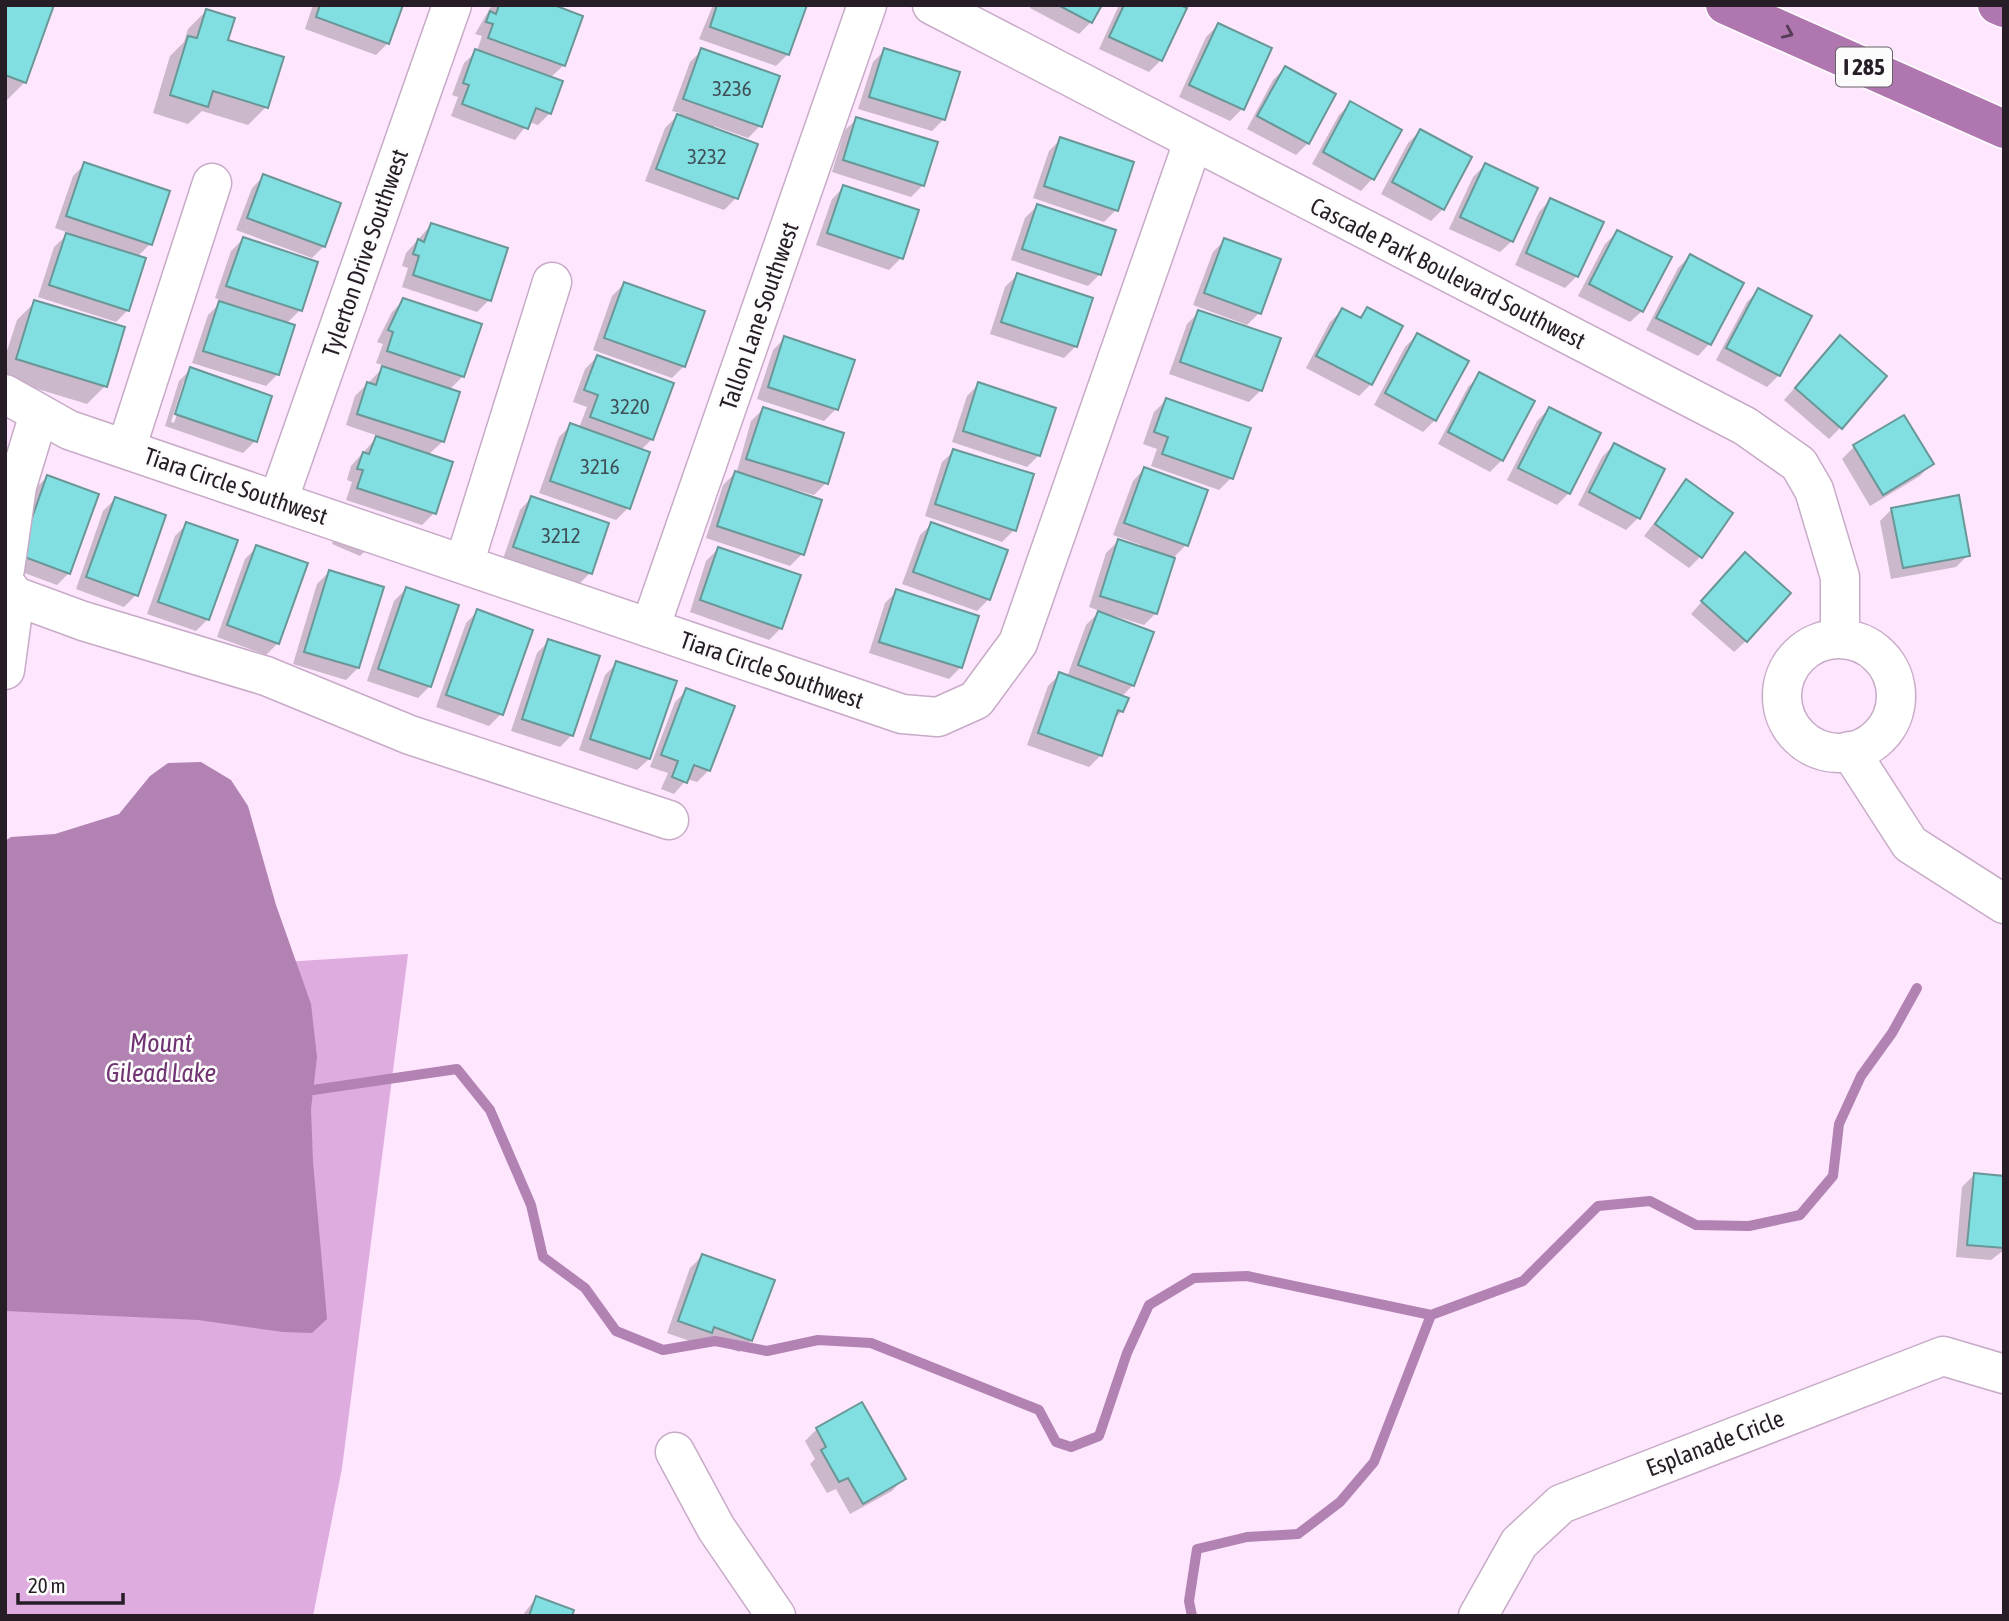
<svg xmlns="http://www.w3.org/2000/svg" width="2009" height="1621" font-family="'Asap Condensed',sans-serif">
  <rect width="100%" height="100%" fill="#fee6fe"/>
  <polygon fill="#dfacdf" points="408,954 342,1468 313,1616 5,1616 5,980"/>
  <polygon fill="#b282b3" points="201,762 231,780 248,806 276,905 311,1004 317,1057 311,1109 313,1162 327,1319 312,1333 283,1332 198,1320 5,1311 5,841 11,837 55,834 119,814 150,776 168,763"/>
  <g fill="#0003" fill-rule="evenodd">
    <polygon points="5,5 25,82 7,100 5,99"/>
    <polygon points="313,5 401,5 388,43 376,55 305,29"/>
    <polygon points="492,5 549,5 564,65 550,78 550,113 538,125 529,122 515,140 451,116 458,97 452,95 464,63 477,51 482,36 475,34"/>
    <polygon points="713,5 805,5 788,54 776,66 699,39"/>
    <polygon points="1031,5 1100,5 1091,22 1079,34 1030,8"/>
    <polygon points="1119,5 1176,5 1161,60 1149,72 1099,49"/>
    <polygon points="206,11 266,107 248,125 202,111 188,124 153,113 170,56 184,42 188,29"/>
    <polygon points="1218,25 1242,109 1230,121 1179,97 1206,37"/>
    <polygon points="702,50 760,126 748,138 714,126 736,198 724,210 645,181 665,128 680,113 672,111 690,62"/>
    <polygon points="885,50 944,119 932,131 858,109 873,62"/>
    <polygon points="1285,68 1334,94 1308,143 1296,155 1247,129 1273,80"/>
    <polygon points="1351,103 1372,179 1361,191 1312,164 1339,115"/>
    <polygon points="857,119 923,185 911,197 832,172 845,130"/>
    <polygon points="1420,131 1443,209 1431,221 1381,194 1408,143"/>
    <polygon points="1061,139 1116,210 1104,222 1033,198 1049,151"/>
    <polygon points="85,164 150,244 137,257 128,310 116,322 38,297 54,247 69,233 55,228 73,176"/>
    <polygon points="1485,165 1512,241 1500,252 1449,229 1473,177"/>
    <polygon points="264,176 324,246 312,258 236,230 252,188"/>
    <polygon points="844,187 901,258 889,270 816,245 832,199"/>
    <polygon points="1550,200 1577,276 1565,288 1515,265 1539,212"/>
    <polygon points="1037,206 1100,274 1088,286 1011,260 1025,218"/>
    <polygon points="431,225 489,300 477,312 402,287 408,268 402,266 406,253"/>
    <polygon points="1617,232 1642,311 1630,322 1578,296 1605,244"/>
    <polygon points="243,239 316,263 300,310 286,324 278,374 266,386 192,363 208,315 222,301 215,298 231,251"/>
    <polygon points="1225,240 1259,313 1247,325 1193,305 1213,252"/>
    <polygon points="1690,256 1709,344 1698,356 1646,330 1678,268"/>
    <polygon points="1017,275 1076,346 1064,358 990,334 1005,287"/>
    <polygon points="624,284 684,366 672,378 593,350 612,296"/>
    <polygon points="1759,290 1779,375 1767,387 1716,360 1747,302"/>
    <polygon points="404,300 463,376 449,390 458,393 442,442 428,455 434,513 422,525 346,500 352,482 347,480 351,466 378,436 346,425 355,396 385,366 376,363 383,344 377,342 392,312"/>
    <polygon points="35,302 105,386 87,404 5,379 5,357 17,320"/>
    <polygon points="1367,309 1371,384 1359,396 1306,368 1330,322 1342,310 1358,318"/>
    <polygon points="1199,312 1261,390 1249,402 1169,374 1187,324"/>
    <polygon points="1417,335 1435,420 1423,432 1374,405 1405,347"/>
    <polygon points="785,338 836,409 824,421 757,399 773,350"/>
    <polygon points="1829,349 1841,427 1829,439 1784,400"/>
    <polygon points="597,357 652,439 641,450 628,508 616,520 539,493 559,437 571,425 579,428 587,407 573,402 585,369"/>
    <path d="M 191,369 L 255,441 L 243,453 L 165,426 L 179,381 ZM 184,381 L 188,381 L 174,423 L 171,422 Z"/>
    <polygon points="1480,375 1502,460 1490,472 1438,444 1468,387"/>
    <polygon points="979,384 1039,455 1027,467 952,442 967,396"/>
    <polygon points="1166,400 1231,478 1219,490 1151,466 1157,449 1143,444 1154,412"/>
    <polygon points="763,409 826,483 814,495 793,489 802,554 790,566 706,538 723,485 737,471 751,421"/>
    <polygon points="1549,409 1569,493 1557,505 1507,480 1537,421"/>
    <polygon points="1614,445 1638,518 1626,530 1578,505 1602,457"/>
    <polygon points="1854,447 1931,464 1920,476 1870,506 1842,459"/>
    <polygon points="954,451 1014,530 1002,542 925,516 942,462"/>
    <polygon points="1144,469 1186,545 1174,557 1156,613 1144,625 1105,613 1133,685 1121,697 1122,711 1113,720 1101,755 1089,767 1027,745 1048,686 1060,674 1067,677 1086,625 1100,611 1089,607 1106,553 1118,541 1140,548 1141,545 1113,535 1133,481"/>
    <polygon points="47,477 69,573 57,585 8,567 35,489"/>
    <polygon points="1686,482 1701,556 1689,568 1644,536"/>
    <polygon points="531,498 590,573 578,585 503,559 520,510"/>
    <polygon points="115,499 136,595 124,607 76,589 103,511"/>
    <polygon points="1892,509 1968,555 1956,567 1891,579 1880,521"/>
    <polygon points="187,524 208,619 196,631 147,614 175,536"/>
    <polygon points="932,524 989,599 977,611 902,584 920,535"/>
    <polygon points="334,538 372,544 360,556 332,544"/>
    <polygon points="257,547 278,643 266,655 217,637 245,559"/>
    <polygon points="718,549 781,628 769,640 690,612 706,561"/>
    <polygon points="1733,566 1746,641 1734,652 1691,614"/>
    <polygon points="329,572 358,668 346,680 293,664 317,584"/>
    <polygon points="406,589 430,686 418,698 367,681 394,601"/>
    <polygon points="897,591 961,667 949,679 869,653 885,603"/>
    <polygon points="478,611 501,714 489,726 436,707 466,623"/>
    <polygon points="549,641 572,735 560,747 511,731 537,653"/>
    <polygon points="617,663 649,759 637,770 579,750 605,675"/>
    <polygon points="687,690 709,770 697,782 687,779 674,794 661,789 668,773 650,767 675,702"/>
    <polygon points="1974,1175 2004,1178 2004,1250 1991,1260 1956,1257 1962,1187"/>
    <polygon points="702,1256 751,1340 739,1352 704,1339 698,1344 667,1333 690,1268"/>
    <polygon points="862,1405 903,1479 892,1491 850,1514 836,1489 827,1493 810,1464 815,1459 805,1441 817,1429"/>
    <polygon points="536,1598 570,1616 522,1616"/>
  </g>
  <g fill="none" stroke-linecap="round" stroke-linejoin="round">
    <g stroke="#b282b3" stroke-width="10">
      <polyline points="313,1090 457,1069 490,1110 531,1205 543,1257 585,1288 616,1331 663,1350 715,1341 767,1351 818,1340 871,1343 1039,1410 1056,1442 1071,1447 1099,1436 1127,1353 1149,1305 1194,1278 1247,1276 1431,1315 1523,1281 1598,1206 1650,1201 1696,1225 1749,1226 1800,1215 1833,1176 1839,1124 1861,1076 1892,1033 1917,988"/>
      <polyline points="1192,1616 1189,1601 1197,1549 1247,1537 1298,1534 1340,1502 1374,1462 1431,1315"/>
    </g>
  </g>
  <g fill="#81dfe1" stroke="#699798" stroke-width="2">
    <polygon points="5,5 54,5 26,83 5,75"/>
    <polygon points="320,5 403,5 389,44 316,17"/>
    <polygon points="499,5 554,5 583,16 565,66 488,38 493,24 486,22 490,11 496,14"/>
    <polygon points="717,5 807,5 789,55 710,27"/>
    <polygon points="1058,5 1102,5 1092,23"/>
    <polygon points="1124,5 1180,5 1187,8 1162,61 1109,37"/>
    <polygon points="206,9 235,18 228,40 284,57 268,108 213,91 208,107 170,95 188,36 197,38"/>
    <polygon points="1218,23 1272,48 1244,110 1189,85"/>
    <polygon points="701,48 780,76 762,127 683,99"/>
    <polygon points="884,48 960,72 945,120 869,97"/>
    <polygon points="475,49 563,81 551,114 536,108 528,129 462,104 469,85 463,83"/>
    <polygon points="1285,66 1336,94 1309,144 1257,116"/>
    <polygon points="1350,101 1402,130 1374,180 1323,152"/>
    <polygon points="677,114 758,144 738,199 656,169"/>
    <polygon points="856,117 938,142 924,186 843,160"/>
    <polygon points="1420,129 1472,157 1444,210 1392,182"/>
    <polygon points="1060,137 1134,162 1118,211 1044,186"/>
    <polygon points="84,162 170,191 152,245 66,216"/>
    <polygon points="1485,163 1538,188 1513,242 1460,217"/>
    <polygon points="263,174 341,203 325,247 247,218"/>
    <polygon points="843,185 919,210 903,259 827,233"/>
    <polygon points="1550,198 1604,222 1578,277 1526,253"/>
    <polygon points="1037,204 1116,230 1101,275 1022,249"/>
    <polygon points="431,223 508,248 491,301 413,275 419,256 413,254 418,239 424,242"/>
    <polygon points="1617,230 1672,257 1643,312 1589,284"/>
    <polygon points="66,233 146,258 129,311 49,285"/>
    <polygon points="243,237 318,262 302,311 226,286"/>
    <polygon points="1224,238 1281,259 1261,314 1204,293"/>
    <polygon points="1690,254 1744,283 1711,345 1656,318"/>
    <polygon points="1017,273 1093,298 1077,347 1001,322"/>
    <polygon points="624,282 705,311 685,367 604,338"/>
    <polygon points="1758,288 1812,316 1780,376 1726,348"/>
    <polygon points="403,298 482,324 464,377 387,351 393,332 388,330"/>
    <polygon points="34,300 125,327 107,387 16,359"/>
    <polygon points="219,301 295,325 279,375 203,351"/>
    <polygon points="1367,307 1403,326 1372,385 1316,356 1342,308 1361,318"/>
    <polygon points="1198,310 1281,338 1262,391 1180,362"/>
    <polygon points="1417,333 1469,361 1436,421 1385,393"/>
    <polygon points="1840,335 1887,376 1842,429 1795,388"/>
    <polygon points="784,336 855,360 838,410 768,387"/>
    <polygon points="597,355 674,383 653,440 590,417 598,395 584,390"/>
    <polygon points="382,366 460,392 444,442 357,414 367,382 376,385"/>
    <polygon points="190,367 272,396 257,442 175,414"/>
    <polygon points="1479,372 1535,401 1503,461 1448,432"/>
    <polygon points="978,382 1056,408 1040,456 963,431"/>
    <polygon points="1166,398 1251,428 1233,479 1162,454 1168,437 1154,432"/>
    <polygon points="763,407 844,433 828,484 746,459"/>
    <polygon points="1549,407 1601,433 1570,494 1518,468"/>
    <polygon points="1904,415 1934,464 1883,495 1853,445"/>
    <polygon points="570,423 650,452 630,509 550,481"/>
    <polygon points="376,436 453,462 436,514 357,488 363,470 357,469 363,452 369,454"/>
    <polygon points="1614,443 1665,469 1640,519 1589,492"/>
    <polygon points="953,449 1034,474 1016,531 935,504"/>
    <polygon points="1144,467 1208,490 1188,546 1124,523"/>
    <polygon points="735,471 822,500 804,555 717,526"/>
    <polygon points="47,475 99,494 70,574 19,555"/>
    <polygon points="1686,479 1733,513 1702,558 1655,524"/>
    <polygon points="1959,495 1970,556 1903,568 1891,508"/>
    <polygon points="531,496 609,523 592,574 513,547"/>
    <polygon points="115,497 166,515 138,596 86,577"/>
    <polygon points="186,522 238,540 209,620 158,602"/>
    <polygon points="931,522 1008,550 990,600 913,572"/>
    <polygon points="1118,539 1175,558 1157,614 1100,596"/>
    <polygon points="256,545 308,563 279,644 227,625"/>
    <polygon points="718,547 801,575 782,629 700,600"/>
    <polygon points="1745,552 1791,593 1747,642 1701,601"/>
    <polygon points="329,570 384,587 359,668 304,652"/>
    <polygon points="406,587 459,605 431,687 378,669"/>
    <polygon points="896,589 979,616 962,668 879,642"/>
    <polygon points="477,609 533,630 503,715 446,695"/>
    <polygon points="1098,611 1154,632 1134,686 1078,665"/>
    <polygon points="548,639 600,656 573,736 522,719"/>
    <polygon points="616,661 677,681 650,759 590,739"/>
    <polygon points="1059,672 1129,698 1123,712 1118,710 1102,756 1038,733"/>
    <polygon points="686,688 735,706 710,771 694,765 687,783 672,777 678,761 661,755"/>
    <polygon points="1974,1173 2004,1176 2004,1248 1967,1245"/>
    <polygon points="702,1254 775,1280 752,1341 714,1327 712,1333 678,1321"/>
    <polygon points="862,1402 906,1479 863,1504 848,1478 839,1482 821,1450 826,1447 816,1428"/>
    <polygon points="536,1596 574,1610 572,1616 529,1616"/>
  </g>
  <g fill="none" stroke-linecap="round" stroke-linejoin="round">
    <g stroke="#c7abc7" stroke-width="41">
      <g id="minor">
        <polyline points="932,5 1745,426 1799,464 1814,490 1840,577 1840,638"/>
        <polyline points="5,394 69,430 902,714 938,717 976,700 1018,643 1193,142"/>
        <polyline points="126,449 212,183"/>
        <polyline points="278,501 452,5"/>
        <polyline points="464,564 552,282"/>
        <polyline points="5,569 17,486 39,414"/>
        <polyline points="5,583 15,596 83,621 266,676 410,735 669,820"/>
        <polyline points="650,628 867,5"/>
        <circle cx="1839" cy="696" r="57"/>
        <polyline points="5,670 15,596"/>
        <polyline points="1850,751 1910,844 2004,904"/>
        <polyline points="675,1452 716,1528 776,1616"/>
        <polyline points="1478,1616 1519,1543 1561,1504 1943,1356 2004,1374"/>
      </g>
    </g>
    <g stroke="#fff" stroke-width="41">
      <g id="highway">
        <polyline points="1725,5 2004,129"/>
        <polyline points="1997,5 2004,8"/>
      </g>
    </g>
    <use href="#minor" stroke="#fff" stroke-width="38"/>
    <use href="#highway" stroke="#af76b0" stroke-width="38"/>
  </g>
  <defs><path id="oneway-chevron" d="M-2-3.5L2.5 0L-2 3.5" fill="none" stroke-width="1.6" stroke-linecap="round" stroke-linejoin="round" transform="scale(1.75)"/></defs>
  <use stroke="#573c57" href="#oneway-chevron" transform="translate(1788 33) rotate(24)"/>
  <g text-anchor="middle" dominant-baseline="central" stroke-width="5" stroke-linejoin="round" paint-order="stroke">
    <g font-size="21" fill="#3e4e56">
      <text x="732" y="88">3236</text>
      <text x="707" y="156">3232</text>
      <text x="630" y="406">3220</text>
      <text x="600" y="466">3216</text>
      <text x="561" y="535">3212</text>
    </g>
    <rect fill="#fcfcfc" stroke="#676067" stroke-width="2" x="1836" y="47.5" width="56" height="39" rx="5"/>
    <g font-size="23" font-weight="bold" fill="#271d27">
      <text x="1864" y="67">I 285</text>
    </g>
    <g font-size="24" fill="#271d27" stroke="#fcfcfc">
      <text transform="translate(365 253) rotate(-71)">Tylerton Drive Southwest</text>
      <text transform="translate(1448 273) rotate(27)">Cascade Park Boulevard Southwest</text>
      <text transform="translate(759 316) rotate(-71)">Tallon Lane Southwest</text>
      <text transform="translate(236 486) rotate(19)">Tiara Circle Southwest</text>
      <text transform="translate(772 670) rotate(19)">Tiara Circle Southwest</text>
      <text transform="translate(1715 1443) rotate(-21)">Esplanade Cricle</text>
    </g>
    <g font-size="26" font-style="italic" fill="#703472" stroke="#fcfcfc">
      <text x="161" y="1043">Mount<tspan x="161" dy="30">Gilead Lake</tspan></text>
    </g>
  </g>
  <rect width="2009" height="1621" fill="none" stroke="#271d27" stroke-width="14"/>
  <path d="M18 1593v10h105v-10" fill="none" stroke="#271d27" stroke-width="3.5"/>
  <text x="28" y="1593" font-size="21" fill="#271d27" stroke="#fcfcfc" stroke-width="5" paint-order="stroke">20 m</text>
</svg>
